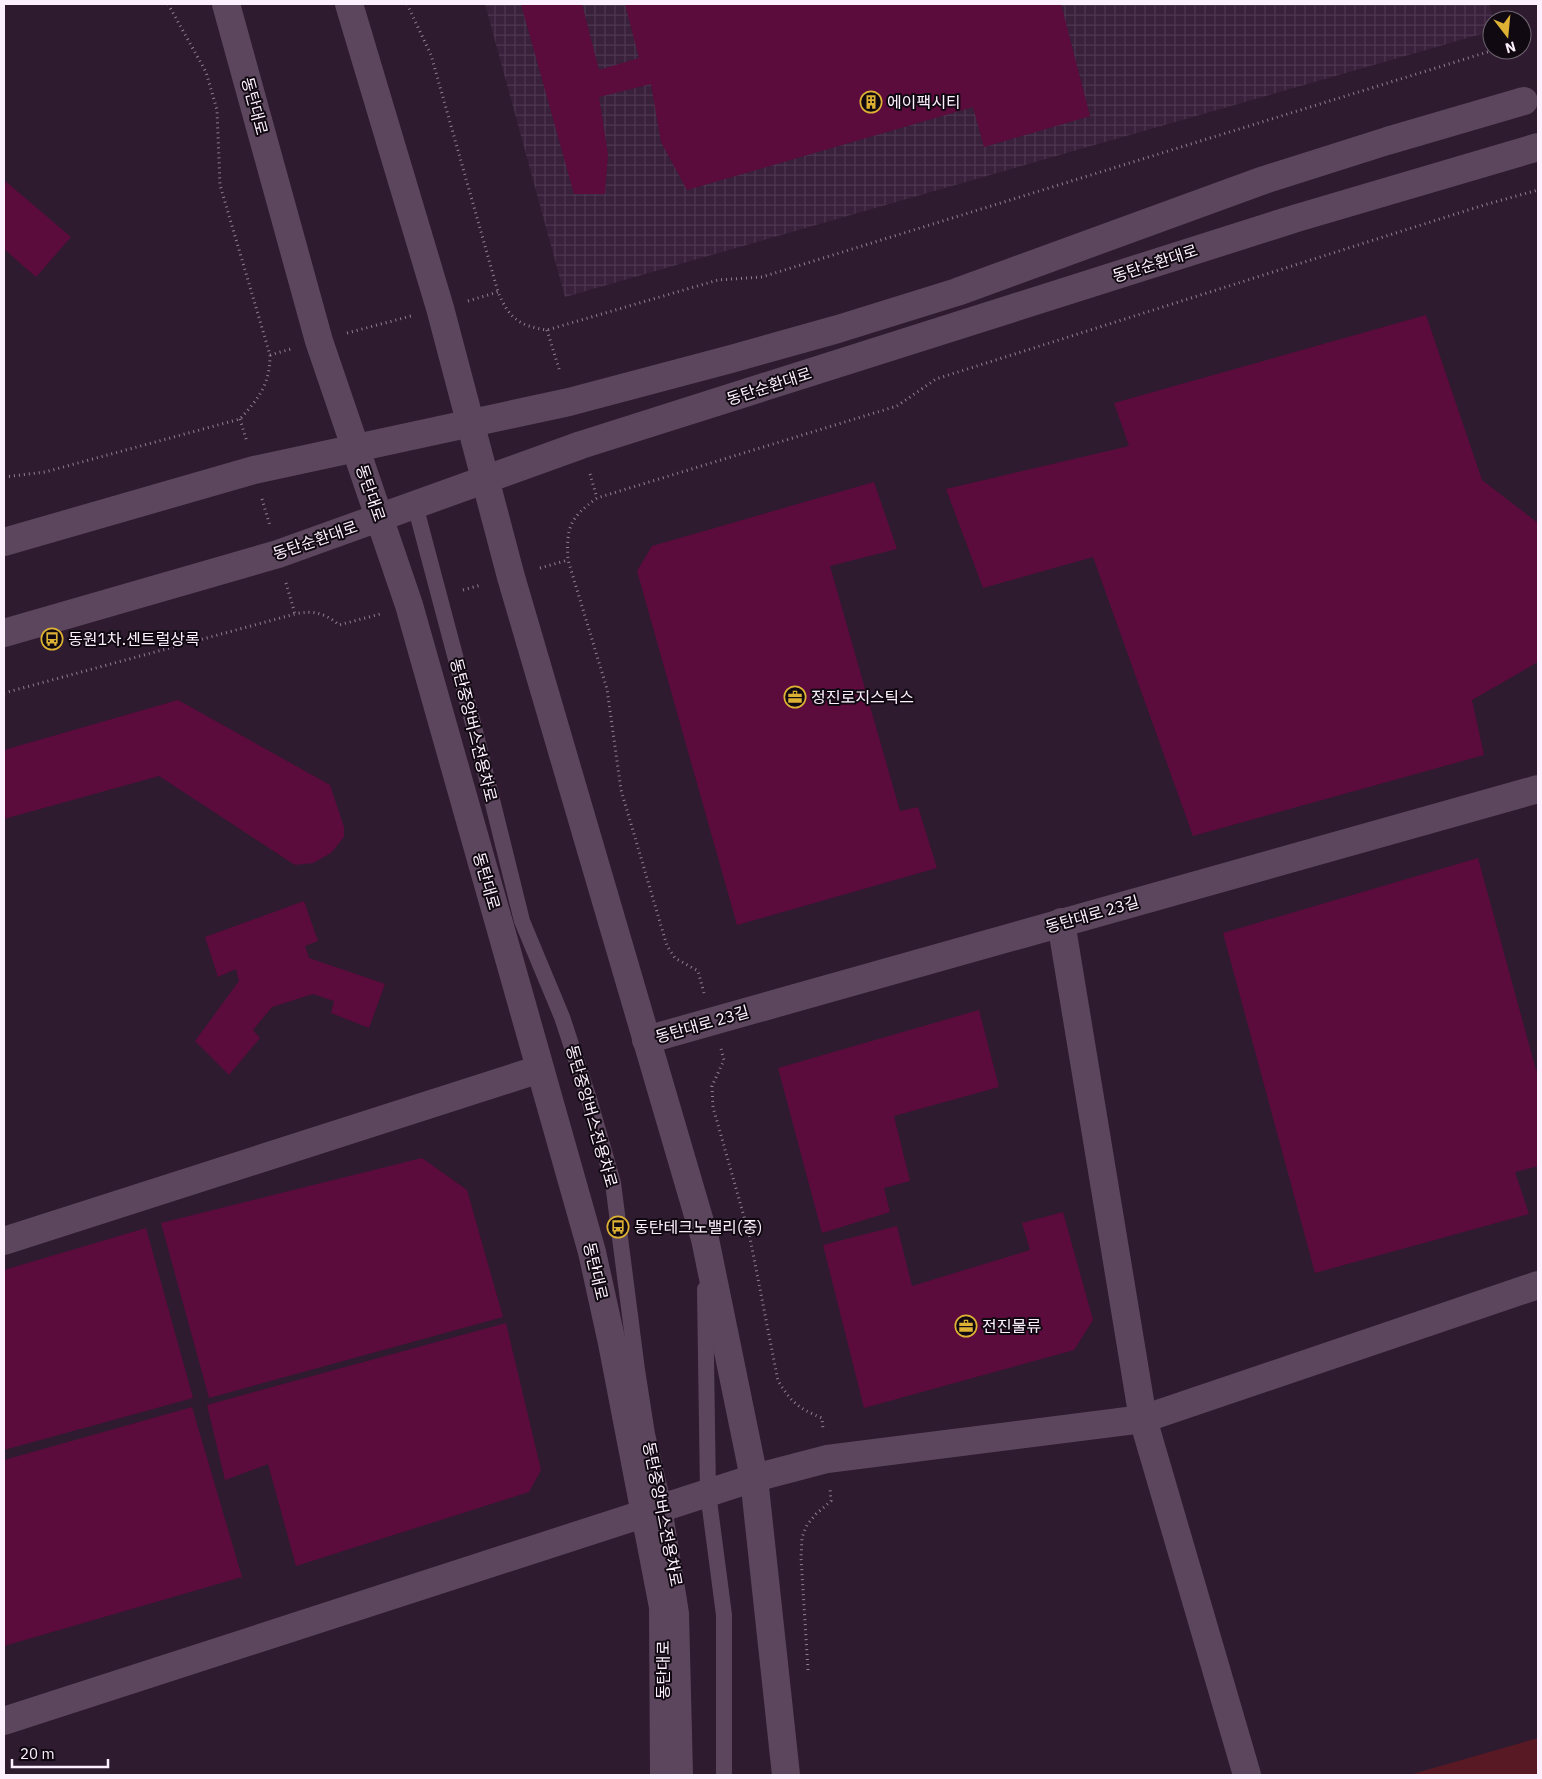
<svg xmlns="http://www.w3.org/2000/svg" width="1542" height="1779" font-family="'IBM Plex Sans','Noto Sans KR',sans-serif">
  <defs>
    <pattern id="industrial-grid" width="8" height="8" patternUnits="userSpaceOnUse" patternTransform="scale(1.25)"><rect width="8" height="8" fill="#39203b"/><path d="M0 4h8M4 0v8" fill="none" stroke="#4d364f"/></pattern>
  </defs>
  <rect width="100%" height="100%" fill="#2e1b30"/>
  <polygon fill="url(#industrial-grid)" points="485,4 1489,4 1493,20 1492,31 565,297"/>
  <polygon fill="#581924" points="1538,1738 1538,1775 1409,1775"/>
  <g fill="#5b0b3c">
    <polygon points="521,4 582,4 599,70 639,58 625,4 1061,4 1090,116 984,147 973,107 687,190 661,142 651,84 599,97 608,154 605,194 574,194"/>
    <polygon points="4,180 71,237 36,277 4,249"/>
    <polygon points="1426,315 1482,480 1538,523 1538,662 1472,700 1484,755 1193,836 1093,557 983,588 946,489 1129,446 1114,403"/>
    <polygon points="874,482 897,549 830,566 900,811 918,807 937,868 737,925 637,571 652,546"/>
    <polygon points="178,700 330,785 344,827 344,837 331,853 313,863 295,865 159,776 4,819 4,750"/>
    <polygon points="1478,858 1536,1070 1538,1070 1538,1166 1515,1172 1529,1214 1315,1273 1223,933"/>
    <polygon points="304,901 318,941 305,946 309,958 385,984 369,1028 331,1013 334,1001 313,994 272,1007 253,1030 260,1038 229,1075 195,1041 239,981 236,969 218,977 205,937"/>
    <polygon points="979,1010 999,1087 894,1116 910,1181 884,1188 890,1212 822,1233 778,1068"/>
    <polygon points="422,1158 467,1190 503,1317 209,1398 161,1223"/>
    <polygon points="1063,1212 1093,1320 1074,1350 864,1408 823,1245 897,1226 912,1286 1030,1250 1022,1223"/>
    <polygon points="146,1228 193,1398 4,1450 4,1270"/>
    <polygon points="506,1323 541,1470 529,1492 296,1566 268,1464 225,1480 207,1405"/>
    <polygon points="192,1407 242,1577 4,1646 4,1460"/>
  </g>
  <g fill="none" stroke-linecap="round" stroke-linejoin="round">
    <g stroke="#8f7f91" stroke-width="3" stroke-dasharray="1 4" stroke-linecap="butt">
      <path d="M 407,4 L 431,55 L 498,292 C 509,318 519,326 547,330 L 718,280 L 762,277 L 1494,50"/>
      <polyline points="468,301 498,292"/>
      <polyline points="547,330 560,372"/>
      <polyline points="347,333 411,316"/>
      <polyline points="270,355 291,349"/>
      <polyline points="240,419 247,442"/>
      <polyline points="590,474 597,498"/>
      <path d="M 4,477 L 45,472 L 240,419 C 259,398 270,384 270,355 L 220,185 L 217,110 L 206,72 L 168,4"/>
      <polyline points="262,499 270,526"/>
      <polyline points="540,568 568,560"/>
      <polyline points="286,583 295,614"/>
      <polyline points="463,590 481,585"/>
      <path d="M 4,693 L 295,614 C 313,610 325,613 339,625 L 380,614"/>
      <path d="M 704,993 L 698,971 L 675,958 L 667,946 L 621,790 L 607,689 L 568,560 C 566,527 570,518 597,498 L 897,406 L 936,379 L 1484,205 L 1538,190"/>
      <path d="M 721,1049 L 724,1060 L 712,1086 L 713,1107 L 750,1238 L 778,1381 C 792,1403 798,1408 822,1418 L 823,1430"/>
      <polyline points="808,1670 801,1558 802,1537 807,1525 816,1514 831,1501 830,1488"/>
    </g>
    <g stroke="#5c465d" stroke-width="16">
      <polyline points="415,505 474,727 522,921 562,1017 589,1099 613,1183 637,1370 647,1434 664,1507 681,1613 685,1775"/>
      <polyline points="705,1289 708,1493 724,1615 724,1775"/>
    </g>
    <g stroke="#5c465d" stroke-width="28">
      <polyline points="1061,922 1143,1419 1247,1775"/>
      <polyline points="4,1241 540,1069"/>
      <polyline points="4,1721 754,1478 827,1459 1143,1419 1538,1285"/>
    </g>
    <g stroke="#5c465d" stroke-width="28">
      <polyline points="4,542 254,470 569,402 731,359 838,329 957,292 1264,180 1387,141 1524,101"/>
      <polyline points="4,633 278,554 581,445 1297,218 1538,147"/>
      <polyline points="646,1040 1538,789"/>
    </g>
    <g stroke="#5c465d" stroke-width="28">
      <polyline points="226,4 319,341 409,605 592,1252 612,1343 663,1607 664,1775"/>
      <polyline points="349,4 440,308 511,577 705,1239 754,1478 786,1775"/>
    </g>
  </g>
  <defs>
    <g id="building-ring" transform="scale(1.125)"><circle r="9.5" fill="#110912" stroke="#ddb133" stroke-width="1.5"/><path d="M-4-6H4V6H1V3H-1V6H-4ZM-2.5-4.3h1.7v1.8h-1.7ZM.8-4.3h1.7v1.8H.8ZM-2.5-1h1.7V.8h-1.7ZM.8-1h1.7V.8H.8Z" fill="#ddb133"/></g>
    <g id="bus-ring" transform="scale(1.125)"><circle r="9.5" fill="#110912" stroke="#ddb133" stroke-width="1.5"/><path d="M-5-6H5V4H4V6H2V4H-2V6H-4V4H-5ZM-3.5-4V0h7V-4ZM-3.5 1.2v1.5H-2V1.2ZM2 1.2v1.5H3.5V1.2Z" fill="#ddb133"/></g>
    <g id="office-ring" transform="scale(1.125)"><circle r="9.5" fill="#110912" stroke="#ddb133" stroke-width="1.5"/><path d="M-6-3h4V-5.5h4V-3h4V5H-6ZM-1-4.5V-3h2v-1.5ZM-6 0V1H6V0Z" fill="#ddb133"/></g>
  </defs>
  <g fill-rule="evenodd">
    <use href="#building-ring" x="871" y="102"/>
    <use href="#bus-ring" x="52" y="639"/>
    <use href="#office-ring" x="795" y="697"/>
    <use href="#bus-ring" x="618" y="1227"/>
    <use href="#office-ring" x="966" y="1326"/>
  </g>
  <g text-anchor="middle" dominant-baseline="central" stroke-width="4" stroke-linejoin="round" paint-order="stroke">
    <g font-size="16" fill="#fdf0fe" stroke="#110912" text-anchor="start">
      <text x="887" y="102">에이팩시티</text>
      <text x="68" y="639">동원1차.센트럴상록</text>
      <text x="811" y="697">정진로지스틱스</text>
      <text x="634" y="1227">동탄테크노밸리(중)</text>
      <text x="982" y="1326">전진물류</text>
    </g>
    <g font-size="16" fill="#fdf0fe" stroke="#110912">
      <text transform="translate(255 106) rotate(75)">동탄대로</text>
      <text transform="translate(1155 263) rotate(-18)">동탄순환대로</text>
      <text transform="translate(769 386) rotate(-18)">동탄순환대로</text>
      <text transform="translate(371 493) rotate(71)">동탄대로</text>
      <text transform="translate(315 540) rotate(-19)">동탄순환대로</text>
      <text transform="translate(474 730) rotate(76)">동탄중앙버스전용차로</text>
      <text transform="translate(487 881) rotate(74)">동탄대로</text>
      <text transform="translate(1092 914) rotate(-16)">동탄대로 23길</text>
      <text transform="translate(702 1024) rotate(-16)">동탄대로 23길</text>
      <text transform="translate(592 1116) rotate(74)">동탄중앙버스전용차로</text>
      <text transform="translate(596 1271) rotate(77)">동탄대로</text>
      <text transform="translate(663 1514) rotate(79)">동탄중앙버스전용차로</text>
      <text transform="translate(663 1670) rotate(-90)">동탄대로</text>
    </g>
  </g>
  <rect width="1542" height="1779" fill="none" stroke="#fdf0fe" stroke-width="10"/>
  <g transform="translate(1507 35) rotate(164)"><circle r="24" fill="#110912" stroke="#6f6570"/>
  <path d="M0-4L9 19L0 12L-9 19Z" fill="#ddb133"/>
  <text y="-8" font-size="14" font-weight="bold" text-anchor="middle" fill="#fdf0fe">N</text>
  </g>
  <path d="M12 1759v8h96v-8" fill="none" stroke="#fdf0fe" stroke-width="2.5"/>
  <text x="20" y="1759" font-size="15" fill="#fdf0fe" stroke="#110912" stroke-width="4" paint-order="stroke">20 m</text>
</svg>
